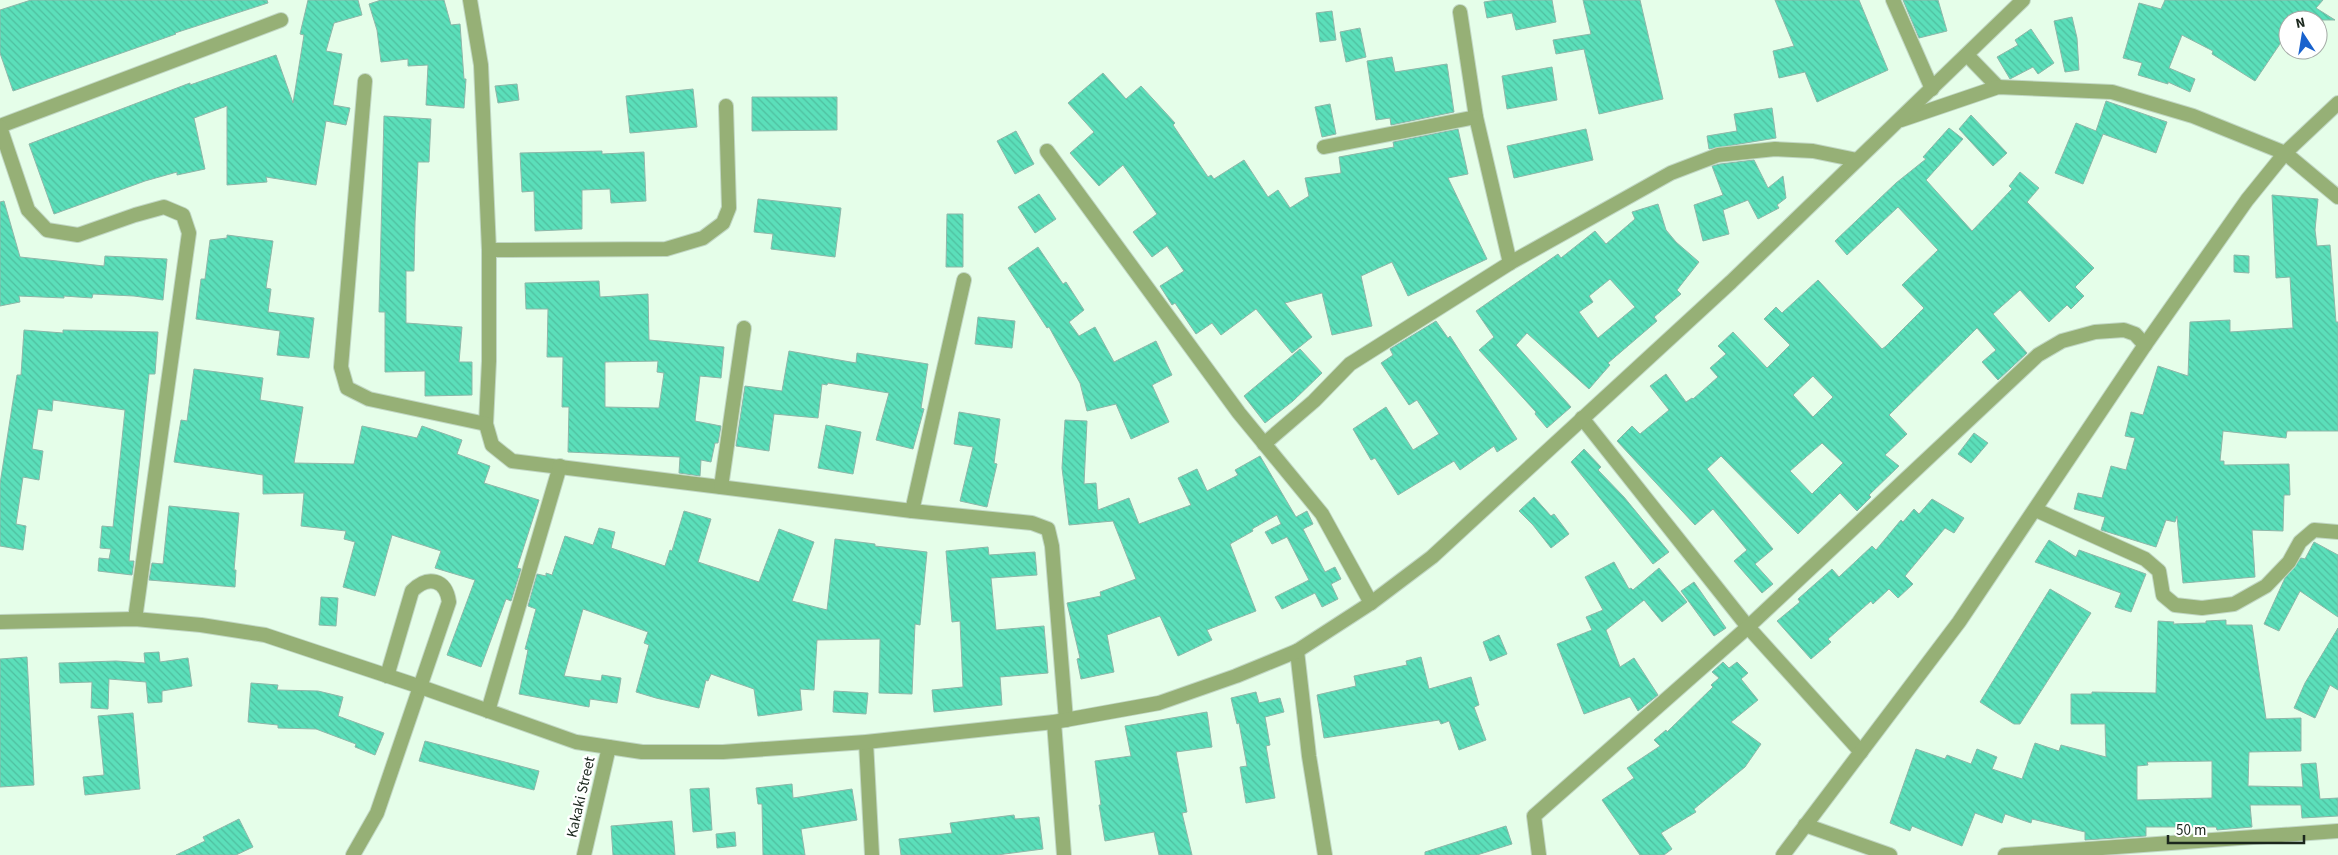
<svg xmlns="http://www.w3.org/2000/svg" width="2338" height="855" font-family="'Source Sans 3',sans-serif">
  <defs>
    <pattern id="building-back-hatch" width="6" height="6" patternUnits="userSpaceOnUse" patternTransform="scale(1.25)"><rect width="6" height="6" fill="#5bdfba"/><path d="M-1 5l2 2M0 0l6 6M5-1l2 2" fill="none" stroke="#4fbf9f"/></pattern>
  </defs>
  <rect width="100%" height="100%" fill="#e5fee9"/>
  <g fill="url(#building-back-hatch)" stroke="#8eb7a9" fill-rule="evenodd">
    <polygon points="31,0 267,0 268,3 175,33 176,34 13,91 0,53 0,10"/>
    <polygon points="308,0 358,0 362,15 334,23 326,51 342,54 333,105 350,108 346,125 326,121 316,185 266,177 267,182 227,185 227,106 194,118 205,169 177,175 177,172 145,181 54,214 29,144 190,83 190,85 276,55 293,103 304,35 300,34"/>
    <polygon points="381,0 444,0 451,25 460,24 464,79 466,79 464,108 426,105 428,65 408,66 408,59 381,62 377,30 369,4"/>
    <polygon points="1497,0 1552,0 1556,22 1516,30 1512,13 1487,18 1484,2"/>
    <polygon points="1583,0 1640,0 1663,99 1599,114 1584,49 1556,54 1553,40 1591,34"/>
    <polygon points="1775,0 1859,0 1888,70 1817,102 1805,72 1779,78 1773,51 1794,46"/>
    <polygon points="1903,0 1938,0 1947,31 1919,38"/>
    <polygon points="2165,0 2323,0 2316,8 2335,20 2288,20 2288,32 2255,81 2212,54 2213,51 2182,35 2169,68 2195,79 2190,92 2168,82 2168,84 2138,75 2142,63 2123,58 2139,3 2161,9"/>
    <polygon points="1332,11 1336,40 1320,42 1316,13"/>
    <polygon points="2072,17 2077,38 2079,70 2065,72 2054,21"/>
    <polygon points="1360,28 1366,57 1346,62 1340,32"/>
    <polygon points="2031,29 2054,63 2038,74 2033,67 2010,79 1997,57 2018,45 2015,40"/>
    <polygon points="1392,57 1395,72 1447,64 1454,112 1391,125 1390,118 1376,120 1367,61"/>
    <polygon points="1552,67 1557,100 1507,109 1502,76"/>
    <polygon points="1103,73 1126,99 1141,86 1175,123 1173,125 1208,177 1211,175 1214,179 1244,160 1268,197 1278,190 1290,208 1309,196 1305,178 1341,173 1339,157 1394,147 1393,142 1458,129 1468,174 1448,178 1487,259 1408,296 1392,262 1361,276 1372,326 1332,335 1322,293 1285,303 1312,337 1292,353 1256,309 1221,335 1212,323 1196,334 1175,303 1172,305 1160,286 1184,271 1167,246 1152,257 1133,232 1157,214 1123,165 1099,186 1070,153 1094,132 1068,103"/>
    <polygon points="517,84 519,100 498,103 495,86"/>
    <polygon points="693,89 697,127 630,133 626,96"/>
    <polygon points="752,97 837,97 837,130 752,131"/>
    <polygon points="2106,101 2167,122 2156,153 2103,134 2083,184 2055,173 2076,123 2096,131"/>
    <polygon points="1330,104 1336,134 1322,137 1315,107"/>
    <polygon points="1772,108 1776,138 1709,149 1707,136 1737,131 1734,114"/>
    <polygon points="1971,115 2007,153 1993,166 1959,129"/>
    <polygon points="384,116 431,119 429,162 418,162 415,222 414,271 406,271 406,323 462,327 459,362 472,362 472,395 425,396 425,371 385,372 385,312 379,312"/>
    <path d="M 1949,128 L 1963,139 L 1926,180 L 1972,231 L 2012,189 L 2009,186 L 2020,172 L 2039,188 L 2027,202 L 2094,268 L 2075,287 L 2084,296 L 2071,309 L 2067,305 L 2049,322 L 2020,290 L 1993,314 L 2027,353 L 1998,380 L 1982,362 L 1996,350 L 1977,328 L 1889,415 L 1907,434 L 1885,455 L 1899,466 L 1869,495 L 1871,497 L 1857,511 L 1840,493 L 1798,534 L 1721,456 L 1707,469 L 1773,549 L 1755,564 L 1773,584 L 1762,593 L 1734,561 L 1747,550 L 1713,509 L 1695,525 L 1617,441 L 1632,426 L 1640,434 L 1669,410 L 1650,386 L 1666,374 L 1686,402 L 1692,398 L 1693,399 L 1718,377 L 1710,368 L 1726,354 L 1718,346 L 1733,332 L 1767,368 L 1790,345 L 1764,319 L 1776,307 L 1782,313 L 1818,280 L 1882,349 L 1886,346 L 1924,308 L 1902,285 L 1938,250 L 1898,207 L 1847,255 L 1835,241 L 1896,183 L 1926,159 L 1923,157 ZM 1813,376 L 1833,397 L 1813,417 L 1793,395 ZM 1822,443 L 1843,463 L 1812,494 L 1790,471 Z"/>
    <polygon points="1586,129 1593,160 1514,178 1507,146"/>
    <polygon points="1016,131 1034,164 1015,174 997,141"/>
    <polygon points="602,151 602,154 644,152 646,201 611,203 610,189 582,190 582,229 535,231 534,191 522,192 520,153"/>
    <polygon points="1754,160 1768,188 1783,176 1786,198 1777,205 1779,208 1758,219 1748,200 1723,210 1729,234 1703,241 1694,205 1723,195 1712,166 1720,164"/>
    <polygon points="1039,194 1056,219 1035,233 1018,207"/>
    <polygon points="2272,195 2318,199 2315,230 2317,246 2330,245 2336,322 2338,322 2338,431 2287,431 2286,438 2223,431 2220,461 2224,461 2224,465 2289,464 2290,495 2284,495 2283,531 2252,530 2255,577 2183,583 2177,516 2175,522 2166,520 2156,547 2101,530 2105,517 2074,509 2078,493 2102,498 2111,466 2126,470 2135,438 2125,436 2131,412 2143,415 2158,366 2188,376 2190,322 2230,320 2230,332 2293,328 2290,277 2276,278"/>
    <polygon points="758,199 841,208 835,257 771,249 773,234 754,232"/>
    <polygon points="4,201 20,257 104,266 105,256 167,259 163,300 134,296 93,294 92,298 64,296 64,298 19,296 20,302 0,306 0,202"/>
    <path d="M 1658,204 L 1666,230 L 1676,242 L 1699,262 L 1677,290 L 1681,294 L 1654,317 L 1657,321 L 1608,363 L 1610,365 L 1589,389 L 1527,333 L 1516,345 L 1571,407 L 1547,428 L 1535,414 L 1536,412 L 1479,350 L 1494,337 L 1476,311 L 1558,254 L 1561,258 L 1595,231 L 1606,244 L 1635,219 L 1632,212 ZM 1610,279 L 1635,307 L 1598,338 L 1579,312 L 1593,302 L 1589,296 Z"/>
    <polygon points="947,214 963,214 963,267 946,267"/>
    <polygon points="227,235 273,241 266,288 271,289 268,312 314,318 309,358 277,355 280,331 196,319 201,279 205,279 210,240 227,238"/>
    <polygon points="1038,247 1063,284 1066,282 1084,310 1069,322 1079,336 1095,327 1114,362 1156,341 1172,375 1152,385 1169,422 1131,439 1116,404 1087,411 1080,383 1049,327 1047,328 1008,268"/>
    <polygon points="2234,255 2249,256 2249,273 2234,272"/>
    <path d="M 599,281 L 600,297 L 648,294 L 649,340 L 724,347 L 721,378 L 700,376 L 695,421 L 721,426 L 718,443 L 715,443 L 711,462 L 701,460 L 700,476 L 679,473 L 680,457 L 568,452 L 569,407 L 562,407 L 563,357 L 547,357 L 548,309 L 526,309 L 525,283 ZM 658,361 L 657,372 L 664,373 L 659,408 L 605,407 L 605,362 Z"/>
    <polygon points="978,317 1015,321 1012,348 975,344"/>
    <polygon points="1436,321 1448,338 1450,336 1517,439 1497,452 1494,446 1460,470 1454,461 1398,495 1375,458 1371,460 1353,429 1386,407 1413,450 1439,434 1417,400 1409,405 1381,363 1393,355 1390,349"/>
    <polygon points="24,330 63,333 63,330 158,332 155,374 149,374 129,561 134,561 132,575 98,571 99,558 109,559 111,549 100,548 102,526 113,527 125,410 53,400 52,411 38,409 32,449 43,451 39,480 23,477 16,524 26,526 23,550 0,546 0,484 17,375 21,375"/>
    <polygon points="1300,349 1322,373 1293,401 1265,423 1244,396"/>
    <polygon points="789,351 856,363 857,353 928,364 921,408 924,409 913,449 876,440 889,393 828,383 827,385 822,384 818,418 774,414 769,451 736,446 745,386 782,391"/>
    <polygon points="194,369 263,378 260,400 303,407 294,463 354,464 362,426 417,438 422,426 462,440 457,454 490,466 484,483 539,500 517,568 521,569 511,601 506,599 481,667 447,655 475,580 435,568 441,551 392,535 375,596 343,587 355,542 344,539 346,531 301,526 304,493 263,494 263,475 174,462 181,420 187,421"/>
    <polygon points="959,412 1000,419 994,463 997,464 987,507 960,501 973,447 954,444"/>
    <polygon points="1065,420 1087,421 1084,484 1096,483 1098,510 1129,498 1139,524 1191,505 1178,478 1197,469 1207,491 1238,475 1235,470 1260,456 1296,517 1307,511 1313,524 1303,529 1325,572 1335,567 1341,579 1331,584 1338,599 1322,607 1315,593 1282,609 1275,597 1309,580 1287,537 1272,544 1265,532 1281,524 1277,515 1252,529 1253,531 1230,544 1256,611 1207,630 1212,640 1178,656 1160,616 1107,635 1114,672 1081,679 1077,659 1080,658 1067,603 1101,596 1100,592 1136,579 1113,521 1069,525 1062,468"/>
    <polygon points="826,425 861,432 853,474 818,468"/>
    <polygon points="1974,433 1988,443 1971,463 1958,454"/>
    <polygon points="1584,449 1601,467 1598,470 1624,497 1669,552 1653,564 1571,462"/>
    <polygon points="1534,497 1551,516 1554,514 1569,534 1551,548 1533,525 1519,511"/>
    <polygon points="1932,499 1964,518 1954,533 1945,528 1905,576 1913,584 1898,598 1889,589 1873,604 1871,601 1828,639 1831,642 1811,659 1777,621 1800,602 1798,599 1832,569 1839,577 1872,546 1876,550 1901,520 1903,522 1914,509 1919,514"/>
    <polygon points="169,506 239,513 234,570 236,570 235,587 149,580 152,563 163,564"/>
    <polygon points="684,511 711,519 698,562 759,582 779,529 814,542 792,601 827,610 835,539 875,544 875,546 927,552 920,625 915,624 912,694 879,693 880,639 817,640 814,690 800,689 802,710 758,716 754,689 711,674 708,681 706,680 699,708 656,698 636,692 649,645 644,643 648,632 583,609 564,676 601,681 602,675 621,678 617,703 590,699 589,707 519,694 528,650 525,649 536,609 528,606 537,574 546,576 546,573 552,575 565,536 593,545 599,528 615,532 611,548 665,566 670,550 672,551"/>
    <polygon points="2049,540 2076,557 2079,550 2146,574 2131,612 2115,607 2121,593 2035,562"/>
    <polygon points="2314,542 2338,555 2338,617 2300,591 2279,631 2264,624 2285,578 2301,558 2305,559"/>
    <polygon points="988,547 989,555 1035,552 1037,575 991,578 996,630 1044,626 1048,673 1000,677 1002,705 934,712 932,690 963,687 960,621 952,622 946,551"/>
    <polygon points="1614,562 1629,589 1631,588 1633,590 1659,568 1687,602 1662,622 1644,600 1606,630 1620,667 1634,658 1658,695 1638,711 1630,697 1584,714 1557,644 1592,630 1586,617 1603,610 1585,577"/>
    <polygon points="1694,582 1726,628 1714,636 1681,591"/>
    <polygon points="2050,589 2091,613 2020,724 2014,724 1980,702"/>
    <polygon points="321,597 338,598 336,626 319,625"/>
    <path d="M 2226,620 L 2226,625 L 2252,625 L 2266,719 L 2301,718 L 2301,751 L 2249,752 L 2248,786 L 2303,787 L 2301,764 L 2316,763 L 2320,799 L 2338,798 L 2338,816 L 2302,818 L 2301,805 L 2250,805 L 2252,827 L 2217,830 L 2216,827 L 2146,827 L 2146,836 L 2085,840 L 2085,832 L 2032,819 L 2031,823 L 2005,814 L 2002,823 L 1975,813 L 1962,846 L 1912,826 L 1910,831 L 1890,823 L 1916,749 L 1945,759 L 1947,755 L 1971,764 L 1977,749 L 1997,757 L 1992,769 L 2022,779 L 2035,743 L 2059,751 L 2061,745 L 2106,757 L 2105,724 L 2071,724 L 2071,694 L 2092,694 L 2092,692 L 2156,693 L 2158,621 L 2174,622 L 2173,624 L 2206,623 L 2206,621 ZM 2212,761 L 2212,798 L 2137,800 L 2137,766 L 2148,765 L 2147,762 Z"/>
    <polygon points="2338,628 2338,690 2330,685 2315,718 2294,708 2305,683"/>
    <polygon points="1499,635 1507,654 1490,661 1483,642"/>
    <polygon points="159,652 160,662 188,658 192,686 162,691 162,702 148,703 146,682 109,679 108,709 91,708 92,682 60,683 59,663 116,661 145,663 144,653"/>
    <polygon points="27,657 34,785 0,787 0,659"/>
    <polygon points="1421,657 1429,689 1471,677 1479,705 1474,707 1486,740 1459,750 1449,721 1441,724 1439,720 1324,738 1317,695 1356,686 1354,676 1407,665 1406,661"/>
    <polygon points="1723,662 1729,668 1737,662 1748,673 1741,679 1758,700 1731,722 1761,744 1745,767 1694,809 1696,812 1661,833 1672,849 1664,855 1640,855 1602,800 1634,778 1627,768 1660,746 1654,740 1666,730 1667,732 1713,687 1711,685 1719,678 1712,672"/>
    <polygon points="251,683 278,685 277,690 318,691 343,697 338,716 384,733 375,755 355,747 356,744 316,729 278,728 278,725 248,722"/>
    <polygon points="834,691 868,693 866,714 833,712"/>
    <polygon points="1256,692 1259,703 1280,698 1284,712 1265,717 1270,745 1266,746 1275,798 1246,803 1240,767 1247,766 1239,723 1237,724 1231,698"/>
    <polygon points="1207,712 1212,747 1176,752 1187,812 1182,813 1192,855 1159,855 1154,832 1105,841 1099,805 1101,805 1095,761 1131,756 1125,726"/>
    <polygon points="133,713 140,789 85,795 83,777 104,775 98,716"/>
    <polygon points="425,741 539,771 534,790 419,761"/>
    <polygon points="792,784 793,798 852,789 857,820 801,829 805,855 763,855 762,804 758,804 756,788"/>
    <polygon points="709,788 712,830 693,832 690,789"/>
    <polygon points="1014,815 1015,819 1039,817 1043,849 997,855 901,855 899,839 952,833 950,823"/>
    <polygon points="239,819 253,847 236,855 176,855 205,841 203,837"/>
    <polygon points="672,821 675,855 613,855 611,826"/>
    <polygon points="1506,826 1512,844 1477,855 1425,855 1425,852"/>
    <polygon points="735,832 736,846 717,848 716,834"/>
  </g>
  <g fill="none" stroke-linecap="round" stroke-linejoin="round">
    <g stroke="#c1d7c4" stroke-width="16">
      <g id="minor">
        <polyline points="470,0 481,65 489,250 489,361 486,424 492,445 512,461 912,511 1032,523 1048,529 1052,546 1066,720"/>
        <polyline points="1893,0 1932,89"/>
        <polyline points="1460,12 1476,117 1510,263"/>
        <polyline points="1967,55 1998,87"/>
        <polyline points="365,81 341,367 347,388 369,399 486,424"/>
        <polyline points="1901,120 1998,87 2112,92 2193,116 2285,153 2338,197"/>
        <polyline points="0,126 281,20"/>
        <polyline points="0,127 28,210 47,230 78,235 135,215 164,207 183,215 189,233 135,619"/>
        <polyline points="1324,147 1476,117"/>
        <polyline points="1047,151 1239,413 1322,514 1371,603"/>
        <polyline points="489,250 666,249 703,238 723,223 729,208 726,106"/>
        <polyline points="1582,418 1748,627 1861,752"/>
        <polyline points="1264,444 1314,401 1350,364 1510,263 1671,173 1718,155 1775,149 1813,151 1857,160"/>
        <polyline points="721,487 744,328"/>
        <polyline points="2036,510 2145,559 2159,571 2163,595 2175,605 2202,608 2234,604 2266,586 2289,562 2300,542 2314,530 2338,532"/>
        <polyline points="912,511 964,280"/>
        <polyline points="1297,651 1309,756 1325,855"/>
        <polyline points="488,711 560,466"/>
        <polyline points="1054,722 1064,855"/>
        <polyline points="866,742 872,855"/>
        <polyline points="1805,825 1890,855"/>
        <path d="M 353,855 L 377,813 L 449,602 C 446,579 428,575 412,591 L 387,676"/>
        <polyline points="584,855 609,747"/>
        <polyline points="1539,855 1534,816 1748,627 2038,355 2062,341 2095,332 2124,330 2135,334 2145,345"/>
        <polyline points="1783,855 1959,622 2145,345 2247,200 2285,153 2338,103"/>
        <polyline points="2005,855 2338,831"/>
      </g>
    </g>
    <g stroke="#c1d7c4" stroke-width="16">
      <polyline id="tertiary" points="0,622 135,619 201,625 265,635 421,687 576,742 642,752 723,752 866,742 1054,722 1159,703 1236,676 1297,651 1371,603 1432,557 1731,282 2023,0"/>
    </g>
    <use href="#minor" stroke="#96b076" stroke-width="14"/>
    <use href="#tertiary" stroke="#96b076" stroke-width="14"/>
  </g>
  <g text-anchor="middle" dominant-baseline="central" stroke-width="5" stroke-linejoin="round" paint-order="stroke">
    <g font-size="15" fill="#1b271d" stroke="#fff">
      <text transform="translate(581 797) rotate(-77)">Kakaki Street</text>
    </g>
  </g>
  <g transform="translate(2303 35) rotate(348)"><circle r="24" fill="#ffffff" stroke="#a4a9a5"/>
  <path d="M0-4L9 19L0 12L-9 19Z" fill="#1962cd"/>
  <text y="-8" font-size="14" font-weight="bold" text-anchor="middle" fill="#1b271d">N</text>
  </g>
  <path d="M2168 835v8h136v-8" fill="none" stroke="#1b271d" stroke-width="2.5"/>
  <text x="2176" y="835" font-size="15" fill="#1b271d" stroke="#ffffff" stroke-width="4" paint-order="stroke">50 m</text>
</svg>
